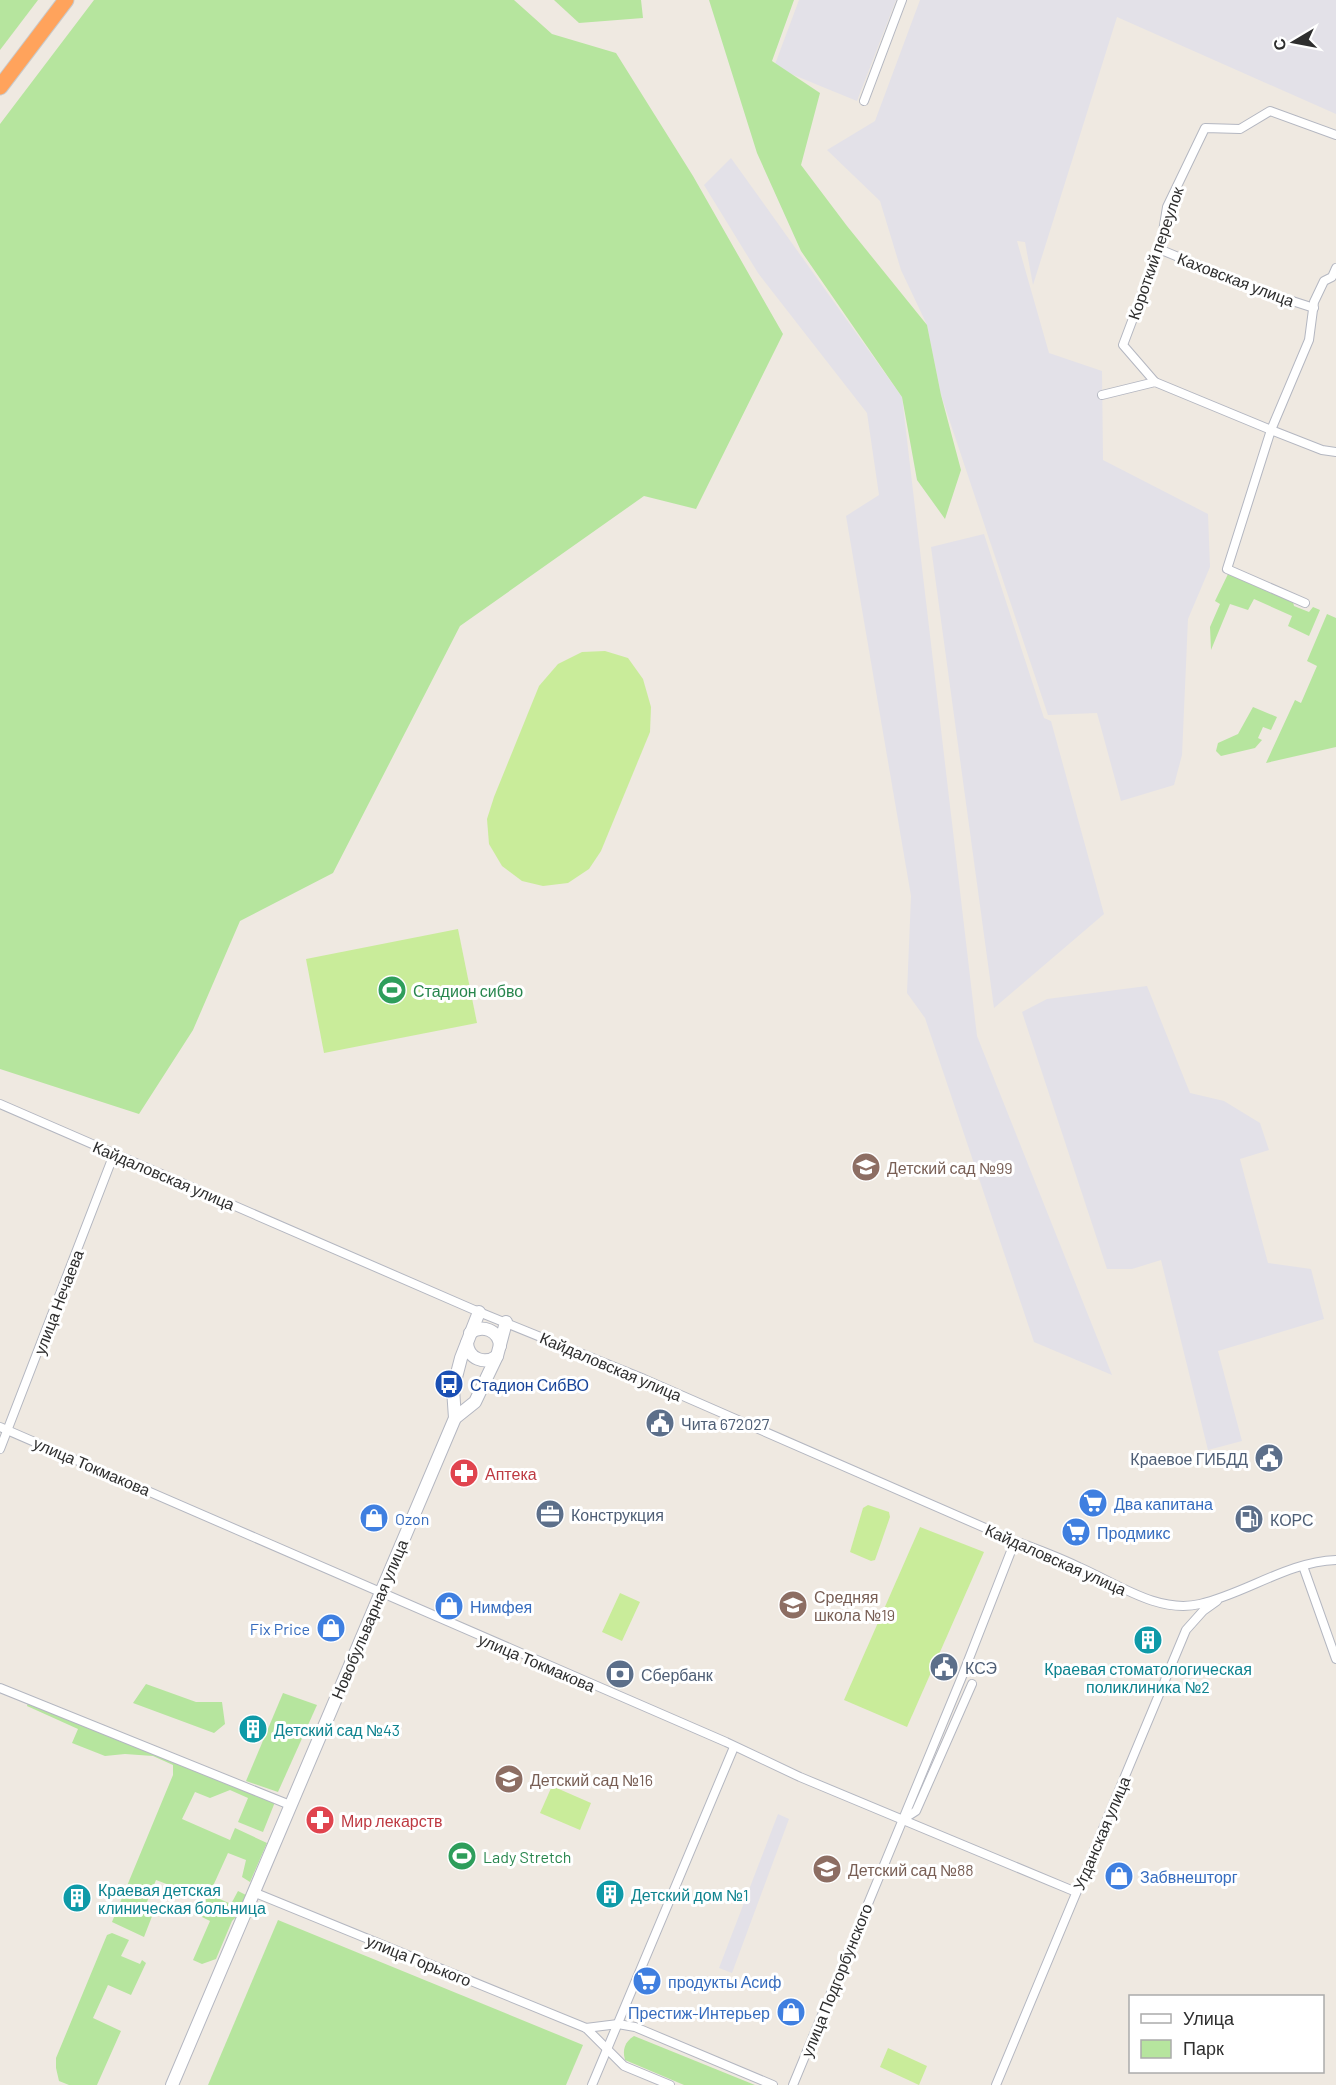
<svg xmlns="http://www.w3.org/2000/svg" width="1336" height="2085" font-family="Barlow,sans-serif">
  <rect width="100%" height="100%" fill="#efe9e1"/>
  <g fill="#e3e1e8">
    <polygon points="799,0 896,0 857,101 774,67"/>
    <polygon points="920,0 1336,0 1336,114 1117,17 1033,285 1025,242 1017,241 1049,353 1102,371 1103,460 1208,514 1210,567 1188,619 1182,755 1174,785 1121,801 1097,713 1048,715 941,395 927,325 901,270 880,201 827,150 875,121"/>
    <polygon points="731,158 902,397 977,1036 1112,1375 1034,1342 925,1018 907,993 911,896 846,516 879,495 867,413 758,273 704,185"/>
    <polygon points="984,534 1044,718 1051,721 1104,914 994,1008 931,547"/>
    <polygon points="1147,986 1190,1093 1224,1101 1260,1123 1269,1150 1240,1159 1268,1263 1311,1269 1324,1319 1218,1351 1242,1441 1208,1450 1161,1260 1132,1269 1107,1269 1022,1012 1047,999"/>
    <polygon points="778,1814 789,1819 732,1973 719,1968"/>
  </g>
  <g fill="#b6e59e">
    <polygon points="0,0 38,0 0,50"/>
    <polygon points="94,0 514,0 552,34 616,53 693,176 783,334 696,509 644,496 460,626 333,873 240,921 193,1030 139,1114 0,1069 0,124"/>
    <polygon points="554,0 641,0 643,18 579,23"/>
    <polygon points="709,0 794,0 772,61 820,93 801,165 847,226 927,325 941,395 961,470 945,519 917,480 902,397 801,251 757,153"/>
    <polygon points="1228,574 1293,602 1294,606 1309,612 1313,607 1320,610 1309,636 1288,626 1292,616 1254,599 1248,610 1230,604 1211,650 1210,627 1220,604 1215,601"/>
    <polygon points="1327,614 1336,618 1336,747 1266,763 1295,700 1301,703 1317,666 1307,661"/>
    <polygon points="1253,707 1277,717 1271,730 1263,727 1258,738 1262,740 1255,748 1221,756 1216,751 1218,743 1238,734"/>
    <polygon points="146,1684 196,1702 222,1702 225,1724 214,1733 133,1703"/>
    <polygon points="283,1693 317,1705 278,1792 246,1781"/>
    <polygon points="28,1702 275,1802 263,1832 238,1822 248,1798 230,1790 210,1798 195,1792 182,1819 230,1840 235,1828 267,1843 250,1882 242,1877 246,1860 228,1853 213,1886 213,1896 231,1904 238,1891 246,1895 236,1917 232,1921 216,1959 202,1964 193,1960 210,1921 202,1917 206,1899 156,1880 147,1902 156,1906 144,1937 112,1922 173,1775 173,1765 153,1756 125,1754 105,1756 72,1743 78,1729 27,1706"/>
    <polygon points="278,1920 583,2045 566,2085 208,2085"/>
    <polygon points="112,1933 129,1940 121,1956 140,1964 142,1960 146,1963 131,1995 108,1985 93,2018 121,2031 97,2085 69,2085 59,2081 56,2068 56,2058 107,1935"/>
    <path d="M 634,2036 L 755,2085 L 684,2085 L 625,2060 C 622,2049 625,2042 634,2036 Z"/>
  </g>
  <g fill="#c9ec9a">
    <polygon points="605,651 628,658 643,679 651,707 650,732 601,851 589,869 568,883 543,886 522,881 502,866 489,844 487,819 494,797 539,686 558,664 582,652"/>
    <polygon points="458,929 477,1023 324,1053 306,959"/>
    <polygon points="868,1505 889,1512 890,1517 875,1560 871,1561 850,1552 863,1508"/>
    <polygon points="920,1527 984,1552 907,1727 844,1700"/>
    <polygon points="620,1593 640,1602 622,1641 602,1632"/>
    <polygon points="552,1786 591,1803 580,1830 540,1813"/>
    <polygon points="888,2048 927,2066 919,2085 880,2067"/>
  </g>
  <g fill="none" stroke-linecap="round" stroke-linejoin="round">
    <g stroke="#b4b7c1" stroke-width="10">
      <g id="street">
        <polyline points="864,101 902,0"/>
        <polyline points="1159,249 1258,290 1314,308"/>
        <polyline points="1155,382 1123,345 1161,244 1167,207 1205,128 1240,129 1270,111 1336,135"/>
        <polyline points="1102,395 1155,382 1271,430 1309,340 1314,302 1324,281 1332,277 1336,268"/>
        <polyline points="1305,603 1227,569 1271,430 1322,450 1336,452"/>
        <path d="M 0,1104 L 479,1312 L 644,1379 L 1015,1541 C 1037,1549 1058,1557 1079,1567 C 1116,1583 1158,1614 1200,1604 C 1247,1593 1287,1562 1336,1560"/>
        <polyline points="0,1427 726,1742 800,1777 1076,1892"/>
        <polyline points="0,1449 114,1154"/>
        <polyline points="1303,1566 1336,1659"/>
        <polyline points="0,1688 290,1805"/>
        <polyline points="902,1820 916,1811 972,1684"/>
        <polyline points="253,1892 586,2028 624,2066 670,2085"/>
        <polyline points="586,2028 618,2024 635,2027 773,2085"/>
        <polyline points="592,2085 734,1747"/>
        <polyline points="793,2085 961,1679 1015,1541"/>
        <polyline points="996,2085 1186,1630 1203,1611 1217,1601"/>
      </g>
    </g>
    <g stroke="#b4b7c1" stroke-width="14">
      <g id="secondary">
        <path d="M 470,1333 C 482,1324 499,1330 500,1346"/>
        <path d="M 467,1343 C 468,1359 485,1365 497,1356"/>
        <polyline points="455,1418 475,1402 497,1356 506,1322"/>
        <polyline points="172,2085 455,1418 453,1389 461,1358 479,1312"/>
      </g>
    </g>
    <g stroke="#c9c9c9" stroke-width="17">
      <polyline id="highway" points="0,87 66,0"/>
    </g>
    <use href="#street" stroke="#fff" stroke-width="8"/>
    <use href="#secondary" stroke="#fff" stroke-width="12"/>
    <use href="#highway" stroke="#ffa35c" stroke-width="15"/>
  </g>
  <defs>
    <g id="stadium-disc" transform="scale(1.5)"><circle r="9.5" fill="#2e9e5b" stroke="#fff"/><path d="M0-5a6.5 5 0 1 0 0 10a6.5 5 0 1 0 0-10ZM-3.5-1.8h7v3.6h-7Z" fill="#fff"/></g>
    <g id="school-disc" transform="scale(1.5)"><circle r="9.5" fill="#8d6e63" stroke="#fff"/><path d="M0-5L7-2L0 1L-7-2ZM-4 1L0 2.5L4 1V4Q0 6-4 4Z" fill="#fff"/></g>
    <g id="bus-disc" transform="scale(1.5)"><circle r="9.5" fill="#1a4fb4" stroke="#fff"/><path d="M-5-6H5V4H4V6H2V4H-2V6H-4V4H-5ZM-3.5-4V0h7V-4ZM-3.5 1.2v1.5H-2V1.2ZM2 1.2v1.5H3.5V1.2Z" fill="#fff"/></g>
    <g id="civic-disc" transform="scale(1.5)"><circle r="9.5" fill="#5c6f8a" stroke="#fff"/><path d="M-.6-6.5H3V-4.5H.6V-3L4-1V1h2V6H-6V1h2V-1L-.6-3ZM-1.2 2.5V6h2.4V2.5Z" fill="#fff"/></g>
    <g id="pharmacy-disc" transform="scale(1.5)"><circle r="9.5" fill="#e0444e" stroke="#fff"/><path d="M-2-6h4v4h4v4h-4v4h-4v-4h-4v-4h4Z" fill="#fff"/></g>
    <g id="supermarket-disc" transform="scale(1.5)"><circle r="9.5" fill="#3f7fe0" stroke="#fff"/><path d="M-6-5.5h2.5l.6 2H6L4.5 2H-2.5L-4.4-4H-6ZM-1.5 3.2a1.3 1.3 0 1 0 .1 0ZM3 3.2a1.3 1.3 0 1 0 .1 0Z" fill="#fff"/></g>
    <g id="office-disc" transform="scale(1.5)"><circle r="9.5" fill="#5c6f8a" stroke="#fff"/><path d="M-6-3h4V-5.5h4V-3h4V5H-6ZM-1-4.5V-3h2v-1.5ZM-6 0V1H6V0Z" fill="#fff"/></g>
    <g id="shop-disc" transform="scale(1.5)"><circle r="9.5" fill="#3f7fe0" stroke="#fff"/><path d="M-5-2.5h2.3a2.7 3.5 0 0 1 5.4 0H5L5.5 6h-11ZM-1.5-2.5h3a1.5 2.3 0 0 0-3 0Z" fill="#fff"/></g>
    <g id="fuel-disc" transform="scale(1.5)"><circle r="9.5" fill="#5c6f8a" stroke="#fff"/><path d="M-5.5-6h7V0h2V4h1.3V-2.5L3-4.5l.8-.8L6-3V5H2.5V1h-1V6h-7ZM-4.2-4.7v3.2H.2V-4.7Z" fill="#fff"/></g>
    <g id="building-disc" transform="scale(1.5)"><circle r="9.5" fill="#0f9aa8" stroke="#fff"/><path d="M-4-6H4V6H1V3H-1V6H-4ZM-2.5-4.3h1.7v1.8h-1.7ZM.8-4.3h1.7v1.8H.8ZM-2.5-1h1.7V.8h-1.7ZM.8-1h1.7V.8H.8Z" fill="#fff"/></g>
    <g id="bank-disc" transform="scale(1.5)"><circle r="9.5" fill="#5c6f8a" stroke="#fff"/><path d="M-6-4H6V4H-6ZM0-2.3a2.3 2.3 0 1 0 0 4.6a2.3 2.3 0 1 0 0-4.6Z" fill="#fff"/></g>
  </defs>
  <g fill-rule="evenodd">
    <use href="#stadium-disc" x="392" y="990"/>
    <use href="#school-disc" x="866" y="1167"/>
    <use href="#bus-disc" x="449" y="1384"/>
    <use href="#civic-disc" x="660" y="1423"/>
    <use href="#civic-disc" x="1269" y="1458"/>
    <use href="#pharmacy-disc" x="464" y="1473"/>
    <use href="#supermarket-disc" x="1093" y="1503"/>
    <use href="#office-disc" x="550" y="1514"/>
    <use href="#shop-disc" x="374" y="1518"/>
    <use href="#fuel-disc" x="1249" y="1519"/>
    <use href="#supermarket-disc" x="1076" y="1532"/>
    <use href="#school-disc" x="793" y="1605"/>
    <use href="#shop-disc" x="449" y="1606"/>
    <use href="#shop-disc" x="331" y="1628"/>
    <use href="#building-disc" x="1148" y="1640"/>
    <use href="#civic-disc" x="944" y="1667"/>
    <use href="#bank-disc" x="620" y="1674"/>
    <use href="#building-disc" x="253" y="1729"/>
    <use href="#school-disc" x="509" y="1779"/>
    <use href="#pharmacy-disc" x="320" y="1820"/>
    <use href="#stadium-disc" x="462" y="1856"/>
    <use href="#school-disc" x="827" y="1869"/>
    <use href="#shop-disc" x="1119" y="1876"/>
    <use href="#building-disc" x="610" y="1894"/>
    <use href="#building-disc" x="77" y="1898"/>
    <use href="#supermarket-disc" x="647" y="1981"/>
    <use href="#shop-disc" x="791" y="2012"/>
  </g>
  <g text-anchor="middle" dominant-baseline="central" stroke-width="6" stroke-linejoin="round" paint-order="stroke">
    <g font-size="16" fill="#2e2e2e" stroke="#fff">
      <text transform="translate(1155 253) rotate(-71)">Короткий переулок</text>
      <text transform="translate(1236 279) rotate(21)">Каховская улица</text>
      <text transform="translate(164 1175) rotate(23)">Кайдаловская улица</text>
      <text transform="translate(58 1302) rotate(-69)">улица Нечаева</text>
      <text transform="translate(611 1366) rotate(23)">Кайдаловская улица</text>
      <text transform="translate(92 1466) rotate(23)">улица Токмакова</text>
      <text transform="translate(1056 1559) rotate(24)">Кайдаловская улица</text>
      <text transform="translate(369 1619) rotate(-67)">Новобульварная улица</text>
      <text transform="translate(537 1662) rotate(23)">улица Токмакова</text>
      <text transform="translate(1101 1833) rotate(-67)">Угданская улица</text>
      <text transform="translate(419 1960) rotate(22)">улица Горького</text>
      <text transform="translate(836 1980) rotate(-68)">улица Подгорбунского</text>
    </g>
    <g font-size="16" fill="#27864d" stroke="#fff" text-anchor="start">
      <text x="413" y="990">Стадион сибво</text>
      <text x="483" y="1856">Lady Stretch</text>
    </g>
    <g font-size="16" fill="#785e54" stroke="#fff" text-anchor="start">
      <text x="887" y="1167">Детский сад №99</text>
      <text x="814" y="1596">Средняя<tspan x="814" dy="18">школа №19</tspan></text>
      <text x="530" y="1779">Детский сад №16</text>
      <text x="848" y="1869">Детский сад №88</text>
    </g>
    <g font-size="16" fill="#164399" stroke="#fff" text-anchor="start">
      <text x="470" y="1384">Стадион СибВО</text>
    </g>
    <g font-size="16" fill="#4e5e75" stroke="#fff" text-anchor="start">
      <text x="681" y="1423">Чита 672027</text>
      <text x="1248" y="1458" text-anchor="end">Краевое ГИБДД</text>
      <text x="571" y="1514">Конструкция</text>
      <text x="1270" y="1519">КОРС</text>
      <text x="965" y="1667">КСЭ</text>
      <text x="641" y="1674">Сбербанк</text>
    </g>
    <g font-size="16" fill="#be3a42" stroke="#fff" text-anchor="start">
      <text x="485" y="1473">Аптека</text>
      <text x="341" y="1820">Мир лекарств</text>
    </g>
    <g font-size="16" fill="#366cbe" stroke="#fff" text-anchor="start">
      <text x="1114" y="1503">Два капитана</text>
      <text x="395" y="1518">Ozon</text>
      <text x="1097" y="1532">Продмикс</text>
      <text x="470" y="1606">Нимфея</text>
      <text x="310" y="1628" text-anchor="end">Fix Price</text>
      <text x="1140" y="1876">Забвнешторг</text>
      <text x="668" y="1981">продукты Асиф</text>
      <text x="770" y="2012" text-anchor="end">Престиж-Интерьер</text>
    </g>
    <g font-size="16" fill="#0d838f" stroke="#fff" text-anchor="start">
      <text x="1148" y="1668" text-anchor="middle">Краевая стоматологическая<tspan x="1148" dy="18">поликлиника №2</tspan></text>
      <text x="274" y="1729">Детский сад №43</text>
      <text x="98" y="1889">Краевая детская<tspan x="98" dy="18">клиническая больница</tspan></text>
      <text x="631" y="1894">Детский дом №1</text>
    </g>
  </g>
  <rect x="1129" y="1995" width="195" height="78" fill="#ffffff" stroke="#ababab" stroke-width="1.5"/>
  <rect x="1141" y="2014" width="30" height="9" fill="#ffffff" stroke="#ababab" stroke-width="1.5"/>
  <text x="1183" y="2025" font-size="18" fill="#2e2e2e">Улица</text>
  <rect x="1141" y="2040" width="30" height="18" fill="#b6e59e" stroke="#ababab" stroke-width="1.5"/>
  <text x="1183" y="2055" font-size="18" fill="#2e2e2e">Парк</text>
  <g transform="translate(1294 42) rotate(260)" stroke="#ffffff" stroke-width="4.5" paint-order="stroke">
  <path d="M0-4.5L10 22L0 15L-10 22Z" fill="#2e2e2e"/>
  <text y="-9" font-size="16" font-weight="bold" text-anchor="middle" fill="#2e2e2e">С</text>
  </g>
</svg>
